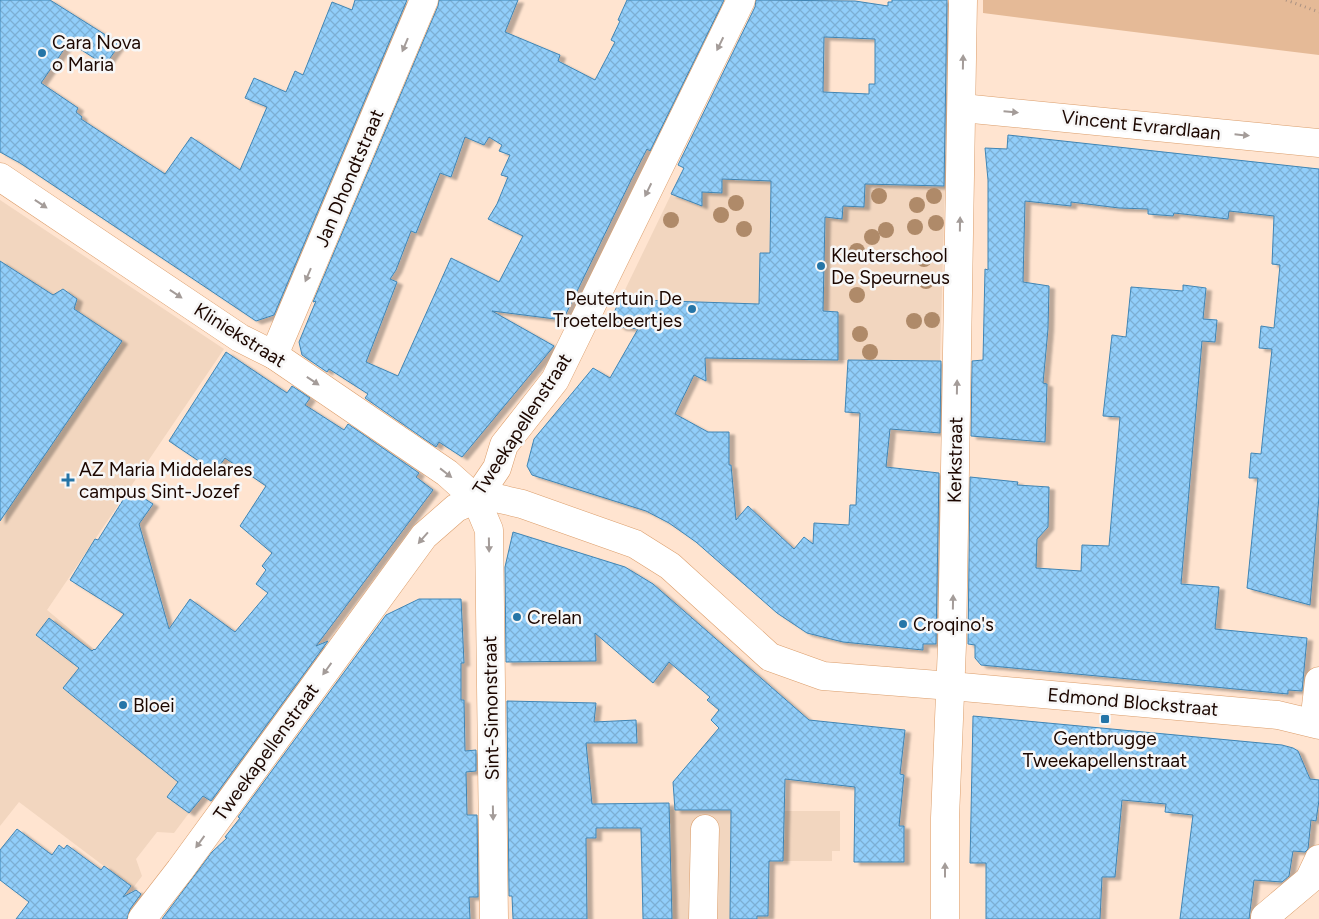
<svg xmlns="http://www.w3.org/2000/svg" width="1319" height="919" font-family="Figtree,sans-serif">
  <defs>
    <pattern id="building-cross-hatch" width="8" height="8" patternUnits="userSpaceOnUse" patternTransform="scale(1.25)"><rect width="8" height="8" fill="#91cefa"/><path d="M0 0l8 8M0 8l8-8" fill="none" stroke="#7cafd4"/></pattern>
    <filter id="shadow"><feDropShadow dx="5.5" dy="3" stdDeviation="1" flood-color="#0004"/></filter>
  </defs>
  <rect width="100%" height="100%" fill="#ffe4d0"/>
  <g fill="#f2d6bf">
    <polygon points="679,178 945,186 940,361 838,360 608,325"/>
    <polygon points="0,200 224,349 47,610 94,649 63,688 178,782 167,797 189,813 174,833 157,832 136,859 142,876 133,888 19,802 0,826"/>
    <polygon points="720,809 758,811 840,811 840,851 832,851 832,861 758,861 757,919 643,919 641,810"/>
  </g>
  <polygon fill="#e5ba97" points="983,0 1319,0 1319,55 983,13"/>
  <g fill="url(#building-cross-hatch)" stroke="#4085b4" fill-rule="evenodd" filter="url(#shadow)">
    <polygon points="0,0 50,0 120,44 105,65 69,42 41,83 78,108 76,112 82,117 81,119 165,174 191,137 240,170 267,107 245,98 254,78 286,92 295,71 303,75 332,2 352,10 355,0 407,0 274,315 256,321 20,163 0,152"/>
    <path d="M 439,0 L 518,0 L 505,32 L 560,55 L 558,61 L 595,80 L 615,42 L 611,40 L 620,21 L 618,20 L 627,0 L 724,0 L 650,151 L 647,149 L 632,178 L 563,320 L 492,311 L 554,346 L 462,457 L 439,442 L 436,447 L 365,398 L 368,394 L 329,369 L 327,372 L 302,355 L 299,342 L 316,301 L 313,302 L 438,6 ZM 465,137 L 484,145 L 489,137 L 502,145 L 499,151 L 510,155 L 501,175 L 508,177 L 497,204 L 488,219 L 523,236 L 499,282 L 451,258 L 398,376 L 366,362 L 397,282 L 390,279 L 396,270 L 411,231 L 416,233 L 440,173 L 451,177 Z"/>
    <path d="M 756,0 L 855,1 L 888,6 L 888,2 L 892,2 L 892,0 L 947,0 L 944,186 L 865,184 L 864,207 L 843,206 L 842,219 L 825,217 L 823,311 L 838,312 L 838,360 L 705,358 L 706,381 L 694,375 L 675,414 L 708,432 L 729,432 L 729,465 L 731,465 L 736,520 L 748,506 L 794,549 L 804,537 L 813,544 L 814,523 L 849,525 L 850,505 L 856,505 L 860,413 L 845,412 L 848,360 L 941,361 L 940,433 L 890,429 L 886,467 L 939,473 L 936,644 L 923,644 L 923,650 L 843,642 L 807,633 L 777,613 L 696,542 L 669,523 L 646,511 L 532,475 L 527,466 L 534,439 L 593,368 L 610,378 L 638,329 L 620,327 L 611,319 L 623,293 L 639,300 L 759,304 L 760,253 L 770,253 L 771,181 L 722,179 L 722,193 L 702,192 L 702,206 L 671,194 L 684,168 L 678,165 L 755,7 ZM 824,37 L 875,39 L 875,84 L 869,84 L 869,94 L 823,92 Z"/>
    <polygon points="1008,135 1319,169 1319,496 1310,605 1247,588 1258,478 1249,478 1251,453 1261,454 1272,349 1259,348 1261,326 1274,328 1280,265 1272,264 1274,216 1229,211 1228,219 1174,213 1173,216 1148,214 1148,209 1119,208 1071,202 1071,206 1025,201 1023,282 1049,286 1048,329 1043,383 1047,384 1045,442 971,436 972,361 983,360 985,269 988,270 988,180 985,148 1007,149"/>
    <polygon points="0,261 53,295 63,289 77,299 74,309 122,341 0,521"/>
    <polygon points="1183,285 1206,288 1203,319 1217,320 1215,342 1202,341 1181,584 1219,587 1215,629 1307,638 1302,691 1288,690 1288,694 981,665 975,658 975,645 968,644 970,477 1018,482 1017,485 1049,487 1048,527 1037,539 1036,568 1081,571 1082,545 1109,546 1120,417 1103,416 1112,335 1126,337 1131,287 1183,291"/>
    <polygon points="226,352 287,393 292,386 310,398 305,405 344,430 348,424 419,473 416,477 433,490 316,646 328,641 211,801 203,796 189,813 167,797 178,782 63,688 79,668 36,635 49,618 92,651 94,649 95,650 124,614 70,580 95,539 98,540 128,492 132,495 134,492 153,504 139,524 169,629 190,599 235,632 268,593 256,584 266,570 262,566 272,553 240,526 266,486 225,458 215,472 169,441"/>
    <polygon points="513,532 625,567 653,584 809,720 905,730 900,774 904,775 899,826 904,826 904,862 854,862 855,787 785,779 783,861 769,861 768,916 757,916 757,919 730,919 731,810 675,810 673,782 719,728 711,720 719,710 707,700 710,697 669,662 653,683 595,633 596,661 506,662 505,567"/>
    <polygon points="419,599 461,599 464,663 461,663 461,700 464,700 465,751 476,750 476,771 466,772 467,815 477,815 478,897 469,897 470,919 162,919 212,852 227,838 225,837 240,818 238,817 386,615"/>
    <polygon points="507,701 596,703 594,722 636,720 637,743 586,743 592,804 669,803 672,919 643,919 641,828 596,828 596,838 586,838 587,919 513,919 512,896 509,896"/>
    <polygon points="973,716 1282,745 1293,748 1298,751 1310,779 1319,780 1319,800 1316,821 1311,820 1308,849 1305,852 1293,851 1289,876 1282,882 1254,880 1249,919 1180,919 1193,815 1165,812 1166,804 1122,800 1115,877 1102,877 1100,919 986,919 986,863 970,863"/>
    <polygon points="17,829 52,855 59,845 64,849 67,845 101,870 104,866 131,886 123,897 136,890 141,894 130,909 127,919 16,919 29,902 0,880 0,850"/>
  </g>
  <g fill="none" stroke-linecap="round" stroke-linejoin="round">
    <g stroke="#db9d6a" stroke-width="29">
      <g id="minor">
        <polyline points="962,108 1319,143"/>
        <polyline points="0,177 240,338 274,355 447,473 476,499 489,530 494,919"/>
        <polyline points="274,355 424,0"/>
        <polyline points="476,499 497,468 504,445 555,380 741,0"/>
        <polyline points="1314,723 1319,681"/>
        <polyline points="142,919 180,870 424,536 456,508 476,499 496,498 522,504 635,544 670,566 770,657 823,676 951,686 1278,715 1319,725"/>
        <polyline points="703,919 705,829"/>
        <polyline points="945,919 945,818 952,645 963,0"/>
        <polyline points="1265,919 1265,917 1309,880 1319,859"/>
      </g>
    </g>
    <polyline stroke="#aa9182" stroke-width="3" stroke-dasharray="1 4" stroke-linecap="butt" points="1286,0 1319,12"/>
    <use href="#minor" stroke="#fff" stroke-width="28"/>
  </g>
  <g fill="#af8a69">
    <circle cx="879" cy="196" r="8"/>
    <circle cx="934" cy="196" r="8"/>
    <circle cx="736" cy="203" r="8"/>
    <circle cx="917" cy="205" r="8"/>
    <circle cx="721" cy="215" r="8"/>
    <circle cx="671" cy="220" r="8"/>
    <circle cx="936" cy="223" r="8"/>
    <circle cx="915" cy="227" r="8"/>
    <circle cx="744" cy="229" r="8"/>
    <circle cx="886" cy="230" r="8"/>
    <circle cx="872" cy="237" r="8"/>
    <circle cx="857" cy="251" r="8"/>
    <circle cx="924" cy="259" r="8"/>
    <circle cx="926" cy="281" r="8"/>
    <circle cx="857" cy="295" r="8"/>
    <circle cx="932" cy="320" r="8"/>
    <circle cx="914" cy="321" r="8"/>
    <circle cx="860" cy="334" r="8"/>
    <circle cx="870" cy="352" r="8"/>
  </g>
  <defs><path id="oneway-solid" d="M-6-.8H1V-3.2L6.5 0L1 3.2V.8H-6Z" transform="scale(1.25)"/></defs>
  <g fill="#a49c99">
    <use href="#oneway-solid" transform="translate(720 44) rotate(116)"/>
    <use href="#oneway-solid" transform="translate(405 45) rotate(113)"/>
    <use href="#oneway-solid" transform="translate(963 62) rotate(-89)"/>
    <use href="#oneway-solid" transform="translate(1011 112) rotate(5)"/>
    <use href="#oneway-solid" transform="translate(1242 135) rotate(6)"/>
    <use href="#oneway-solid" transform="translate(648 190) rotate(116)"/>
    <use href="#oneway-solid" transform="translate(41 204) rotate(34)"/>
    <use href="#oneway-solid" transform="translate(960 224) rotate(-89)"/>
    <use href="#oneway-solid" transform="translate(308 275) rotate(113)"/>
    <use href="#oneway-solid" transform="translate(176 294) rotate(34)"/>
    <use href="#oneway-solid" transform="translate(313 381) rotate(34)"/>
    <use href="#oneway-solid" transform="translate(957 387) rotate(-89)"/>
    <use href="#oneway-solid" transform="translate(446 473) rotate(38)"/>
    <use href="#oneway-solid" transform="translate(423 538) rotate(131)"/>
    <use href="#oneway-solid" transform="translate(489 545) rotate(89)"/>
    <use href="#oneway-solid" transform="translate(953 602) rotate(-89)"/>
    <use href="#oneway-solid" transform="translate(327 669) rotate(126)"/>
    <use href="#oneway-solid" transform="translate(493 813) rotate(89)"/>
    <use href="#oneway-solid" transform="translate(200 842) rotate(126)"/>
    <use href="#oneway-solid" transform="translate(945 870) rotate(-90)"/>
  </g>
  <g fill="#2575a7" stroke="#f7f7f7" stroke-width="2">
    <circle cx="42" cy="53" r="5"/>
    <circle cx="821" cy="266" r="5"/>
    <circle cx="692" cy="309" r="5"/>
    <path d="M65.5 472.5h5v5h5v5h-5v5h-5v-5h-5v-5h5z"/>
    <circle cx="517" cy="617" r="5"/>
    <circle cx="903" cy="624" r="5"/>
    <circle cx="123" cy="705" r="5"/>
    <rect x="1100" y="714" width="10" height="10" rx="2.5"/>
  </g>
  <g text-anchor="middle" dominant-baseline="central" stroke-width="5" stroke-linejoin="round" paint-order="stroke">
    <g font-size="19" fill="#1c0700" stroke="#f7f7f7" text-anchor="start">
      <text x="52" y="42">Cara Nova<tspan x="52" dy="22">o Maria</tspan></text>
      <text x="831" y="255">Kleuterschool<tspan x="831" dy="22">De Speurneus</tspan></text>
      <text x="682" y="298" text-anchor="end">Peutertuin De<tspan x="682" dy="22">Troetelbeertjes</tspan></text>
      <text x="79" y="469">AZ Maria Middelares<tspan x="79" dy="22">campus Sint-Jozef</tspan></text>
      <text x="527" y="617">Crelan</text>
      <text x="913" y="624">Croqino's</text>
      <text x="133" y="705">Bloei</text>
      <text x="1105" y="738" text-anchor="middle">Gentbrugge<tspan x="1105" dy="22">Tweekapellenstraat</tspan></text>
    </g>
    <g font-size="19" fill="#1c0700" stroke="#f7f7f7">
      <text transform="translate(1141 125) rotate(6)">Vincent Evrardlaan</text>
      <text transform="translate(349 178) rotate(-67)">Jan Dhondtstraat</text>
      <text transform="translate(240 335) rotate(32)">Kliniekstraat</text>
      <text transform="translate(522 424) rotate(-57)">Tweekapellenstraat</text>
      <text transform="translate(955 460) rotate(-89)">Kerkstraat</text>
      <text transform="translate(1133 702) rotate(5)">Edmond Blockstraat</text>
      <text transform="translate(491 708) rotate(-91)">Sint-Simonstraat</text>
      <text transform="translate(266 752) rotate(-54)">Tweekapellenstraat</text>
    </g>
  </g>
</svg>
